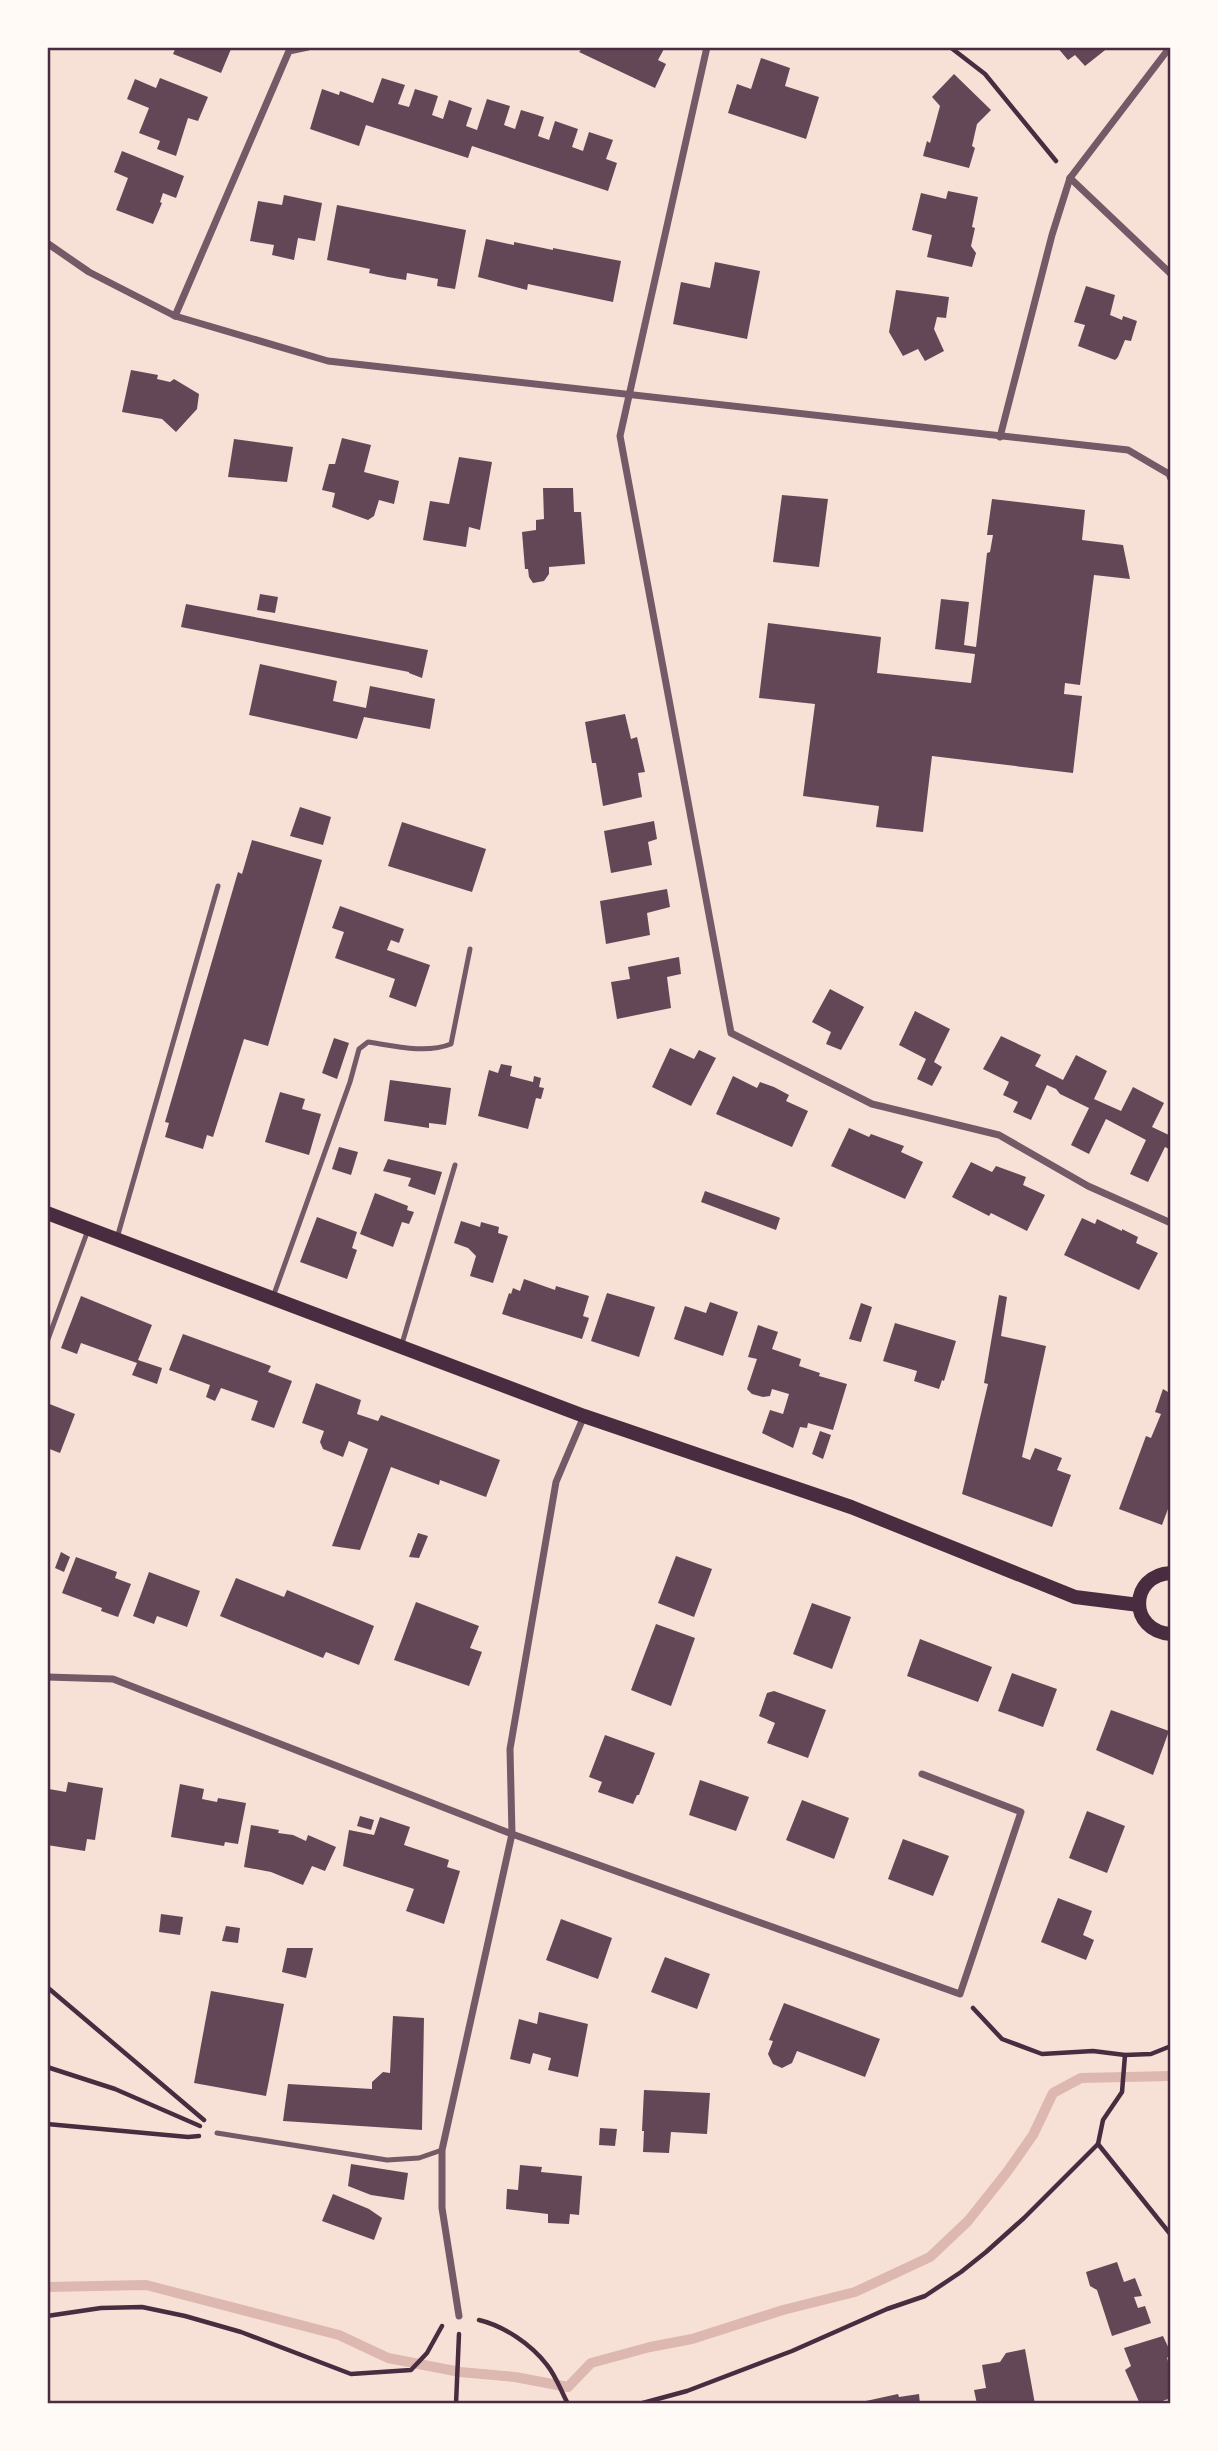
<svg xmlns="http://www.w3.org/2000/svg" width="1218" height="2451" font-family="'Sofia Sans Condensed',sans-serif">
  <rect width="100%" height="100%" fill="#f7e1d7"/>
  <g fill="none" stroke-linecap="round" stroke-linejoin="round">
    <polyline stroke="#dcb8b0" stroke-width="10" points="47,2287 146,2285 339,2335 388,2358 460,2372 515,2377 568,2387 591,2363 650,2347 692,2339 783,2310 855,2292 930,2257 968,2221 1007,2172 1033,2135 1053,2093 1081,2078 1171,2076"/>
  </g>
  <g fill="#644757">
    <polygon points="176,47 228,47 231,49 221,73 173,54"/>
    <polygon points="575,47 665,47 658,60 666,64 655,88 579,52 581,50"/>
    <polygon points="1057,47 1109,47 1085,66 1075,55 1068,60"/>
    <polygon points="761,58 790,68 785,86 819,97 806,139 728,113 737,84 751,89"/>
    <polygon points="954,74 991,110 977,124 972,146 975,148 969,168 923,156 927,141 930,143 940,106 932,97"/>
    <polygon points="160,78 208,97 198,121 188,118 176,156 157,149 160,141 139,133 149,108 127,99 135,79 156,88"/>
    <polygon points="382,78 405,85 398,104 409,107 415,89 438,96 432,115 443,119 449,100 472,108 466,126 477,130 487,99 510,106 504,125 515,129 521,110 544,117 538,136 549,140 555,121 578,129 572,147 583,151 589,132 613,140 606,159 617,163 608,191 472,146 468,158 366,125 359,146 310,129 322,89 339,95 340,91 373,103"/>
    <polygon points="122,151 184,176 176,198 163,193 160,202 162,203 153,224 116,210 128,178 114,172"/>
    <polygon points="948,191 978,197 972,227 975,228 971,246 976,253 972,267 927,257 932,235 912,230 921,193 946,199"/>
    <polygon points="284,195 322,203 315,241 298,238 294,260 272,255 274,245 250,241 258,201 282,205"/>
    <polygon points="337,205 466,230 455,289 437,286 438,279 407,273 406,280 388,277 369,273 370,269 327,260"/>
    <polygon points="486,239 514,245 514,242 553,250 553,248 621,261 613,302 528,284 527,290 478,277"/>
    <polygon points="715,262 760,271 747,339 673,324 681,282 710,288"/>
    <polygon points="1086,286 1115,295 1110,315 1122,320 1123,316 1137,321 1131,341 1125,340 1118,357 1115,360 1078,346 1085,325 1074,322"/>
    <polygon points="896,290 949,297 946,318 937,317 934,329 944,351 925,361 918,349 903,356 889,332"/>
    <polygon points="131,370 158,375 157,379 170,382 174,379 199,394 197,409 176,432 162,419 122,412"/>
    <polygon points="342,438 371,445 364,472 399,481 394,504 379,500 374,516 368,520 332,507 335,493 322,490 329,464 335,464"/>
    <polygon points="234,439 293,447 287,482 228,477"/>
    <polygon points="459,457 492,462 480,530 469,527 466,547 423,540 430,501 449,504"/>
    <polygon points="543,488 573,488 574,512 581,512 585,564 549,567 549,574 544,581 533,583 529,577 528,569 525,569 522,532 536,530 536,520 544,519"/>
    <polygon points="782,495 828,499 819,567 773,562"/>
    <polygon points="992,499 1085,510 1082,540 1123,545 1130,579 1094,575 1080,685 1065,683 1064,694 1082,696 1073,773 932,756 923,832 876,827 879,806 803,796 815,704 759,698 768,623 881,637 877,673 971,683 975,654 935,649 941,599 969,602 964,645 976,647 987,553 990,552 993,535 987,535"/>
    <polygon points="260,594 278,597 275,613 257,610"/>
    <polygon points="186,604 428,650 422,678 409,673 409,672 181,627"/>
    <polygon points="260,664 337,681 333,701 366,708 370,686 435,699 430,729 364,717 357,739 249,715"/>
    <polygon points="625,714 631,739 637,737 645,772 638,773 642,797 603,806 596,763 592,763 585,722"/>
    <polygon points="300,807 331,817 323,845 290,836"/>
    <polygon points="654,821 657,839 648,842 652,865 611,873 604,831"/>
    <polygon points="402,822 486,849 472,892 388,866"/>
    <polygon points="252,840 322,860 268,1046 244,1039 213,1137 207,1135 203,1149 165,1137 169,1123 165,1122 238,872 242,874"/>
    <polygon points="667,889 670,907 647,913 650,935 606,944 600,901"/>
    <polygon points="340,906 404,929 399,943 391,940 387,950 430,965 416,1007 389,997 395,979 335,958 344,932 332,928"/>
    <polygon points="679,957 681,974 667,977 671,1008 617,1019 611,982 630,979 628,967"/>
    <polygon points="830,989 864,1007 841,1050 826,1044 831,1032 812,1022"/>
    <polygon points="915,1011 950,1029 934,1062 942,1067 932,1086 917,1079 926,1059 899,1045"/>
    <polygon points="1001,1036 1041,1055 1035,1066 1063,1080 1076,1055 1107,1071 1094,1099 1121,1111 1133,1087 1164,1103 1152,1127 1171,1136 1171,1150 1165,1147 1148,1182 1130,1174 1146,1140 1106,1119 1089,1154 1071,1145 1089,1108 1060,1094 1056,1089 1047,1085 1031,1120 1013,1112 1018,1102 1003,1095 1009,1082 983,1069"/>
    <polygon points="334,1038 349,1043 337,1079 322,1073"/>
    <polygon points="670,1048 694,1059 699,1050 716,1058 691,1106 652,1087"/>
    <polygon points="501,1064 512,1066 510,1076 533,1082 534,1076 541,1078 539,1087 544,1088 541,1099 536,1098 528,1129 478,1116 489,1070 498,1073"/>
    <polygon points="733,1076 757,1088 760,1082 774,1087 789,1095 786,1101 808,1111 792,1147 716,1114"/>
    <polygon points="390,1080 451,1088 446,1125 429,1123 429,1128 384,1121"/>
    <polygon points="280,1092 305,1099 302,1109 321,1114 309,1155 265,1142"/>
    <polygon points="849,1128 869,1137 871,1134 904,1146 901,1152 923,1162 905,1199 831,1166"/>
    <polygon points="339,1147 358,1152 351,1175 332,1169"/>
    <polygon points="388,1159 442,1172 435,1195 408,1186 411,1178 383,1171"/>
    <polygon points="971,1162 992,1172 996,1166 1026,1177 1023,1185 1045,1195 1027,1231 991,1213 989,1216 952,1197"/>
    <polygon points="705,1191 778,1217 780,1218 776,1230 701,1202"/>
    <polygon points="375,1193 408,1206 407,1210 414,1212 409,1224 402,1222 393,1247 360,1234"/>
    <polygon points="317,1217 357,1232 352,1248 357,1250 347,1279 300,1262"/>
    <polygon points="1082,1218 1095,1224 1097,1219 1122,1231 1122,1229 1138,1237 1136,1243 1158,1253 1139,1290 1064,1255"/>
    <polygon points="461,1221 480,1227 481,1222 499,1227 498,1233 508,1236 493,1283 470,1276 476,1256 468,1248 454,1243"/>
    <polygon points="524,1279 555,1290 556,1286 589,1296 583,1316 589,1318 582,1339 502,1314 509,1293 511,1294 513,1288 520,1291"/>
    <polygon points="607,1293 655,1307 639,1357 591,1341"/>
    <polygon points="999,1295 1007,1297 1001,1336 1046,1346 1022,1457 1030,1460 1035,1448 1062,1458 1057,1470 1071,1475 1052,1527 962,1494 988,1384 984,1383"/>
    <polygon points="81,1296 152,1325 138,1360 162,1368 157,1384 132,1375 137,1363 81,1343 77,1354 61,1348"/>
    <polygon points="710,1302 738,1312 723,1356 674,1339 685,1306 706,1313"/>
    <polygon points="861,1303 872,1307 861,1342 849,1339"/>
    <polygon points="895,1323 956,1341 944,1381 942,1380 939,1389 914,1381 917,1371 883,1361"/>
    <polygon points="758,1325 778,1332 772,1349 801,1359 799,1366 820,1373 819,1376 847,1384 833,1430 808,1423 807,1428 800,1427 793,1448 762,1433 770,1410 783,1414 789,1394 772,1389 770,1396 763,1397 752,1394 747,1389 757,1359 748,1357"/>
    <polygon points="183,1334 271,1366 268,1372 292,1381 274,1428 251,1420 258,1401 221,1388 215,1401 206,1397 210,1385 169,1370"/>
    <polygon points="316,1383 361,1400 357,1414 378,1421 381,1415 500,1460 486,1497 440,1480 439,1485 391,1467 360,1550 332,1546 368,1449 349,1441 343,1457 323,1449 320,1442 324,1431 302,1423"/>
    <polygon points="1171,1387 1171,1501 1162,1525 1119,1509 1146,1436 1151,1438 1161,1414 1155,1412 1163,1389 1168,1392"/>
    <polygon points="47,1403 75,1414 60,1453 47,1448"/>
    <polygon points="820,1431 831,1435 823,1459 812,1454"/>
    <polygon points="418,1533 428,1536 419,1558 409,1557"/>
    <polygon points="61,1552 70,1557 64,1572 55,1568"/>
    <polygon points="676,1556 712,1569 694,1617 658,1603"/>
    <polygon points="76,1557 117,1572 115,1578 131,1584 118,1617 101,1611 102,1608 62,1593"/>
    <polygon points="149,1572 200,1591 187,1627 157,1616 154,1624 133,1616"/>
    <polygon points="236,1578 284,1597 287,1590 374,1626 359,1665 326,1652 323,1658 220,1616"/>
    <polygon points="416,1602 479,1626 470,1648 482,1652 469,1686 394,1660"/>
    <polygon points="812,1603 851,1617 832,1669 793,1654"/>
    <polygon points="656,1624 695,1638 671,1706 631,1690"/>
    <polygon points="920,1639 992,1667 978,1702 907,1676"/>
    <polygon points="1012,1673 1057,1689 1043,1727 998,1711"/>
    <polygon points="774,1691 826,1710 808,1758 767,1743 775,1723 759,1716 767,1693"/>
    <polygon points="1111,1710 1169,1731 1153,1775 1096,1750"/>
    <polygon points="605,1735 655,1753 639,1795 637,1795 633,1804 598,1792 602,1782 589,1777"/>
    <polygon points="700,1780 749,1797 736,1831 689,1815"/>
    <polygon points="68,1782 103,1788 95,1840 87,1839 85,1851 47,1845 49,1789 66,1792"/>
    <polygon points="180,1784 204,1789 202,1799 217,1802 218,1798 246,1803 238,1844 225,1842 224,1846 171,1837"/>
    <polygon points="802,1800 849,1818 834,1859 786,1840"/>
    <polygon points="1087,1811 1125,1826 1107,1873 1069,1858"/>
    <polygon points="360,1816 374,1820 371,1830 357,1826"/>
    <polygon points="380,1817 410,1827 404,1845 449,1860 447,1867 460,1871 444,1924 406,1911 414,1889 343,1866 349,1830 374,1835"/>
    <polygon points="251,1825 279,1830 278,1833 293,1835 306,1841 308,1835 336,1847 325,1871 312,1866 303,1885 271,1872 244,1867"/>
    <polygon points="903,1839 949,1856 933,1896 888,1879"/>
    <polygon points="1058,1898 1092,1911 1083,1935 1094,1940 1086,1960 1041,1942"/>
    <polygon points="161,1914 183,1917 180,1935 159,1932"/>
    <polygon points="561,1919 612,1938 598,1979 546,1960"/>
    <polygon points="226,1926 240,1928 238,1943 222,1941"/>
    <polygon points="287,1948 313,1948 306,1978 282,1972"/>
    <polygon points="665,1957 710,1974 697,2009 651,1992"/>
    <polygon points="211,1991 284,2004 266,2096 194,2083"/>
    <polygon points="784,2003 880,2039 865,2077 797,2051 792,2063 782,2068 773,2064 768,2054 773,2041 769,2040"/>
    <polygon points="539,2012 588,2024 578,2077 548,2070 551,2058 533,2053 530,2064 510,2059 519,2019 537,2024"/>
    <polygon points="393,2016 424,2018 422,2130 283,2121 288,2084 372,2089 372,2082 383,2072 390,2073"/>
    <polygon points="644,2090 710,2093 707,2134 671,2132 669,2153 643,2152 644,2131 642,2131"/>
    <polygon points="600,2128 617,2129 615,2146 599,2145"/>
    <polygon points="351,2164 408,2173 404,2200 371,2195 348,2186"/>
    <polygon points="520,2165 542,2167 541,2172 582,2176 579,2215 570,2214 569,2224 548,2223 548,2214 506,2209 507,2189 518,2190"/>
    <polygon points="333,2194 369,2209 382,2218 374,2240 322,2221"/>
    <polygon points="1117,2262 1124,2282 1135,2278 1142,2296 1134,2297 1138,2308 1145,2306 1151,2323 1112,2336 1097,2290 1090,2286 1086,2272"/>
    <polygon points="1163,2336 1171,2353 1167,2358 1171,2370 1171,2398 1154,2404 1140,2404 1125,2370 1131,2366 1124,2348"/>
    <polygon points="1025,2349 1035,2404 977,2404 974,2390 986,2388 982,2365 1000,2362 1006,2353"/>
    <polygon points="898,2394 899,2397 919,2394 920,2404 852,2404"/>
  </g>
  <g fill="none" stroke-linecap="round" stroke-linejoin="round">
    <g stroke="#4a2c40" stroke-width="4.5">
      <polyline points="950,47 985,74 1056,161"/>
      <polyline points="47,1987 204,2120"/>
      <polyline points="973,2008 1002,2039 1042,2054 1093,2051 1125,2055 1151,2054 1171,2046"/>
      <polyline points="47,2067 115,2089 200,2126"/>
      <polyline points="47,2124 188,2137 199,2136"/>
      <polyline points="1098,2144 1171,2235"/>
      <polyline points="47,2316 101,2308 142,2307 185,2316 241,2332 351,2374 411,2370 427,2353 442,2326"/>
      <path d="M 479,2320 C 504,2326 531,2344 547,2365 C 556,2376 561,2391 568,2404"/>
      <polyline points="456,2404 459,2334"/>
      <polyline points="639,2404 687,2391 792,2351 887,2309 925,2296 961,2272 986,2252 1024,2218 1098,2144 1103,2120 1122,2092 1125,2055"/>
    </g>
    <g stroke="#755966" stroke-width="5">
      <polyline points="117,1238 218,886"/>
      <path d="M 273,1297 L 350,1082 L 359,1049 L 368,1042 C 394,1046 426,1054 451,1044 L 470,949"/>
      <polyline points="47,1342 88,1230"/>
      <polyline points="401,1347 455,1165"/>
      <polyline points="217,2133 387,2160 419,2158 442,2150"/>
    </g>
    <g stroke="#755966" stroke-width="7">
      <polyline points="707,47 620,436 731,1033 872,1104 999,1135 1088,1186 1171,1223"/>
      <polyline points="1070,178 1171,274"/>
      <polyline points="47,243 89,272 175,316 328,361 1128,450 1169,474 1171,479"/>
      <polyline points="175,316 289,51 308,47"/>
      <polyline points="1000,437 1052,235 1070,178 1170,47"/>
      <polyline points="47,1677 113,1679 512,1834 960,1994 1021,1812 922,1774"/>
      <polyline points="459,2316 442,2208 442,2150 512,1834 510,1749 556,1482 584,1416"/>
    </g>
    <g stroke="#4a2c40" stroke-width="14">
      <polyline points="47,1213 584,1416 851,1507 1075,1597 1139,1605"/>
      <path d="M 1171,1573 C 1129,1575 1128,1631 1171,1634"/>
    </g>
  </g>
  <rect width="1218" height="2451" fill="none" stroke="#fffaf5" stroke-width="98"/>
  <rect x="49" y="49" width="1120" height="2353" fill="none" stroke="#4a2c40" stroke-width="2.5"/>
</svg>
